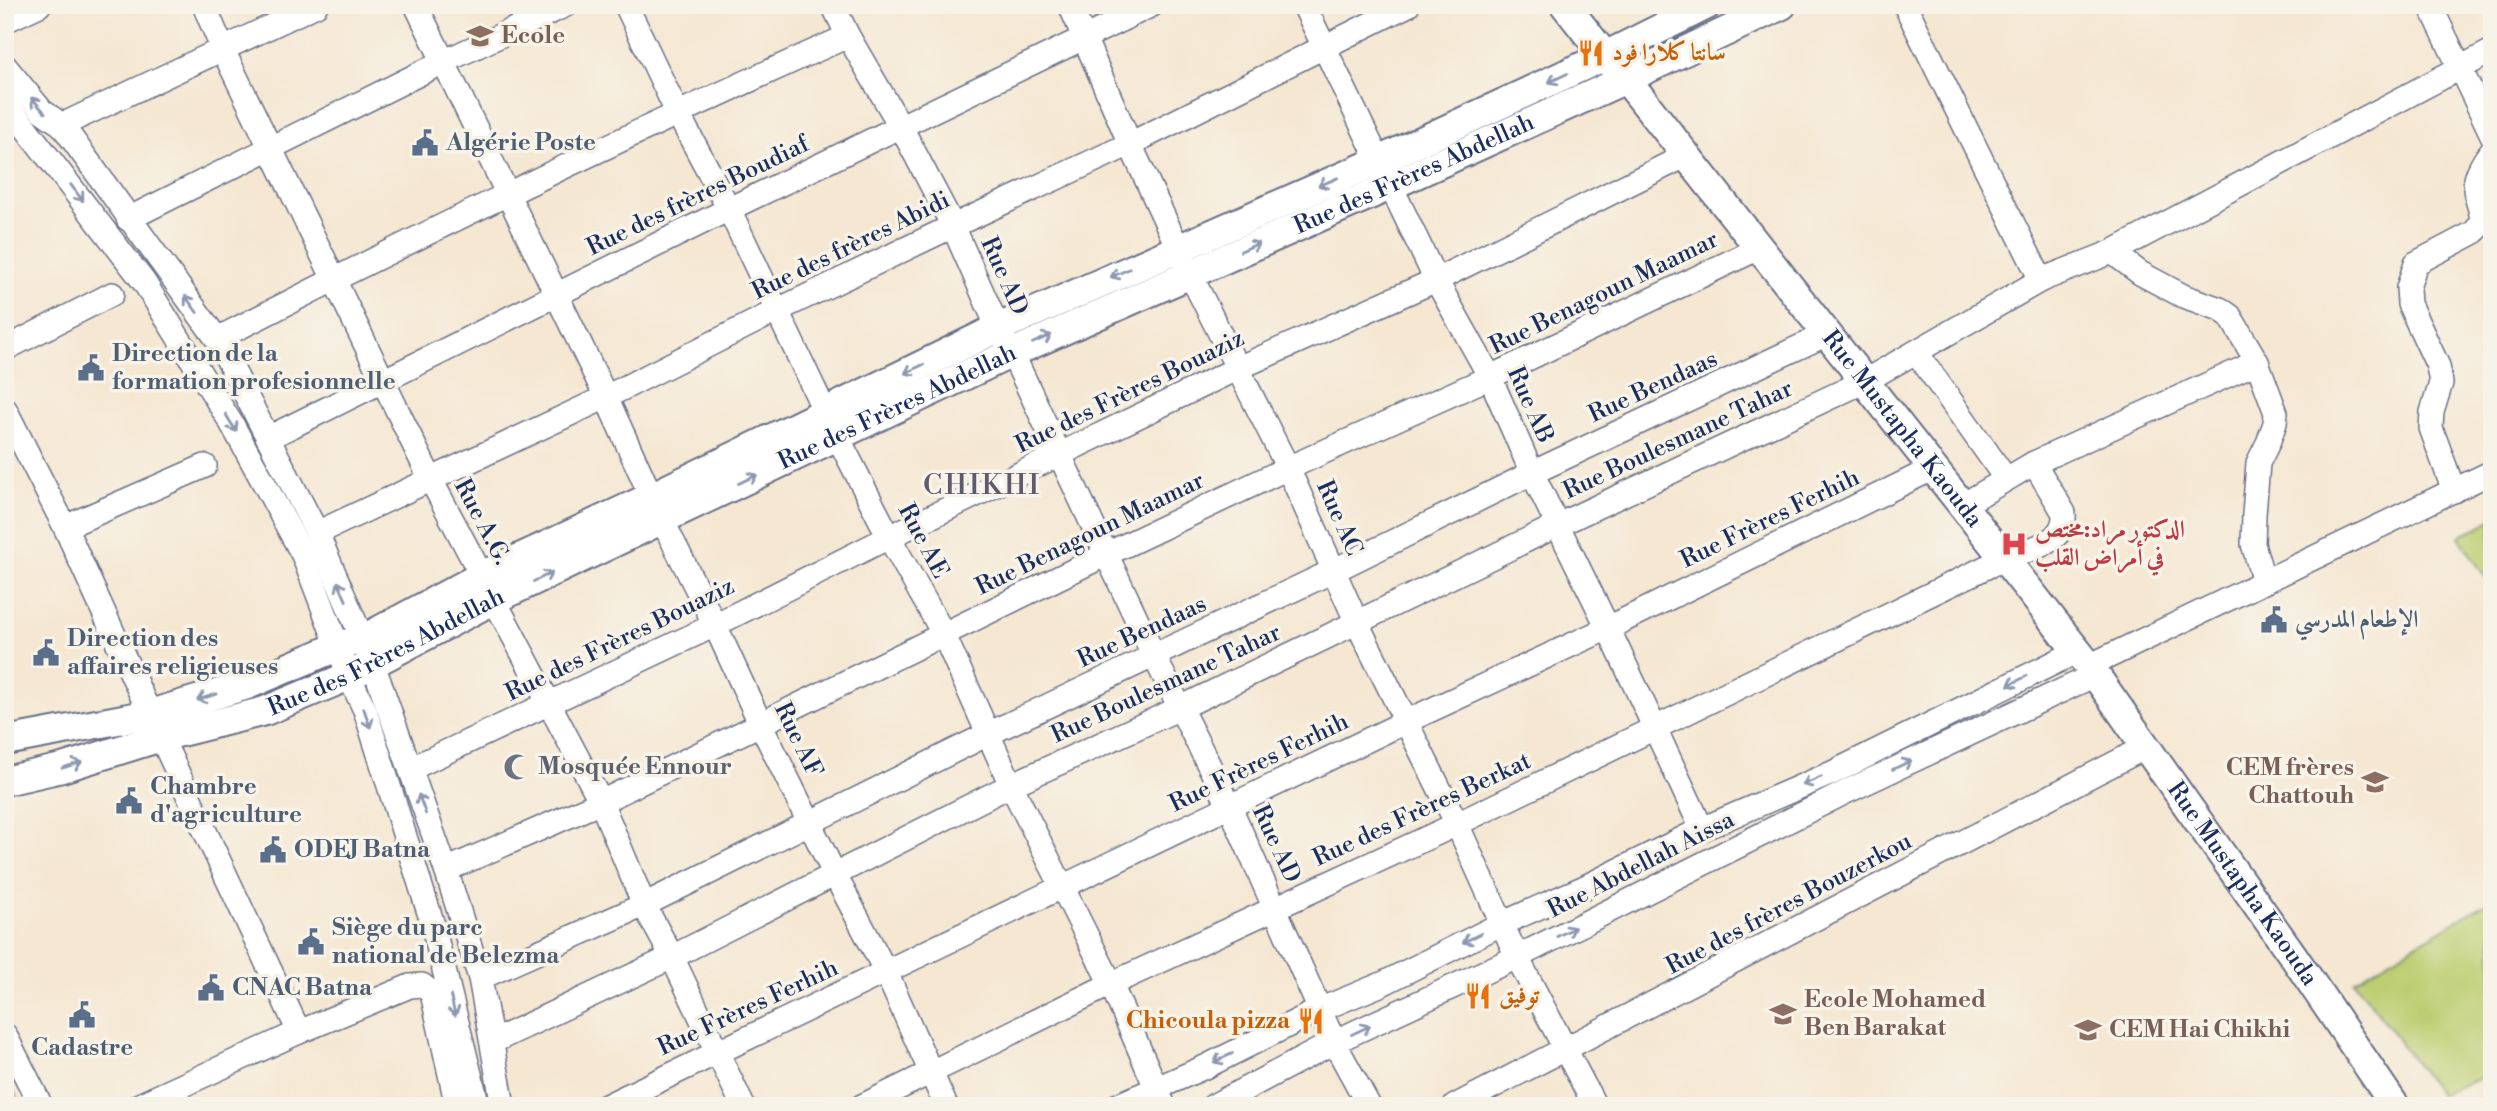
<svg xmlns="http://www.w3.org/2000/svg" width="2497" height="1111" font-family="'Libre Bodoni',Amiri,serif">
  <rect width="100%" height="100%" fill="#f7f3e8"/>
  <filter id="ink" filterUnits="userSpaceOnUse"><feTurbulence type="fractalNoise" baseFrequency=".0143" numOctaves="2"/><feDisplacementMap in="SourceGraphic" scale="14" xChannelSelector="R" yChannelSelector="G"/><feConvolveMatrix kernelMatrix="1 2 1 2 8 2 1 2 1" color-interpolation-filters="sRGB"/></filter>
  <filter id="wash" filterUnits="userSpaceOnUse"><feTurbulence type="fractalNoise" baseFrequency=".00686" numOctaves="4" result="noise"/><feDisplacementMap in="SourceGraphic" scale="28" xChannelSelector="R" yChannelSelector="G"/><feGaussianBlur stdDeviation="1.57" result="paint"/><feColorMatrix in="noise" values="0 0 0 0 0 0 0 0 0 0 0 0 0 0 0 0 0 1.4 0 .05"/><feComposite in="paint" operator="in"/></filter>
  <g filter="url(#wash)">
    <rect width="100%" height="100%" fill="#f5e7d2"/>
    <g fill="#bcce71" stroke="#6c7e68" stroke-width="2">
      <polygon points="2492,520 2492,587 2459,537"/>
      <polygon points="2492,900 2492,1073 2440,1095 2354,981"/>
      <polygon points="5,1074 21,1106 5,1106"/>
    </g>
  </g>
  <g filter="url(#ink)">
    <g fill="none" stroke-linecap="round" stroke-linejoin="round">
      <g stroke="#676f87" stroke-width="26">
        <g id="minor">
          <polyline points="204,5 223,50 431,480 601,802 644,905 672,957 743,1106"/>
          <polyline points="416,5 606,397 662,520 715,625 761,725 835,875 886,972 946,1106"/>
          <polyline points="626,5 677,112 729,209 825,412 889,537 943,633 1011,785 1111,984 1164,1106"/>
          <polyline points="833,5 848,36 901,127 953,226 998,328 1012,353 1154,656 1230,807 1334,1042 1369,1106"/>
          <polyline points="1070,5 1130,144 1190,274 1288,468 1357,623 1457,824 1517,957 1595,1106"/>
          <polyline points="1304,5 1436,280 1490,377 1532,473 1608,628 1702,829"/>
          <polyline points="1905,5 2041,280"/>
          <polyline points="2430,5 2492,135"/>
          <polyline points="5,21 39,5"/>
          <polyline points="5,66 42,111 62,125 217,339 317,533 373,664 446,870 480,978 503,1106"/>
          <polyline points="5,101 144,282 233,426 303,555 349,676 365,710 432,922 478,1106"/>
          <polyline points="62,125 316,5"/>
          <polyline points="128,219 443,62 566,5"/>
          <polyline points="2112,252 2140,273 2183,296 2220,309 2230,316 2257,362 2276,413 2275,423 2268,443 2258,463 2254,515 2253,544 2264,582"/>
          <path d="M 217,339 C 425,232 635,131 848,36"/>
          <polyline points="5,349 112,294"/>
          <polyline points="1917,353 2006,479"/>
          <polyline points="5,409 65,527 150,714"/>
          <polyline points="268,438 729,209 1152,5"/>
          <path d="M 2454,491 L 2431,428 L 2432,412 L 2441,383 L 2438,366 L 2409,304 L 2408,288 L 2416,263 L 2473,233 C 2491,219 2474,203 2475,186 C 2476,172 2484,160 2492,150"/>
          <polyline points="1963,505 2034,463 2257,362"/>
          <polyline points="65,527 205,466"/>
          <polyline points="317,533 606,397 776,311 953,226 1130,144 1408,5"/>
          <polyline points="2089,666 2492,472"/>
          <polyline points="161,737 299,1032"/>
          <polyline points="410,769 715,625 889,537 1236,369 1436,280 1685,156"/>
          <polyline points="446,870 601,802 1107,554 1288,468 1490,377 1759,248"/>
          <polyline points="480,978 644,905 988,734 1333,571 1532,473 1827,334"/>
          <polyline points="5,1035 41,1106"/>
          <polyline points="492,1042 672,957 1011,785 1180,708 1558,525 1865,381 2041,280 2112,252 2492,51"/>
          <polyline points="137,1106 299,1032 410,986 422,985 432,993 457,1106"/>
          <polyline points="606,1106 1405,722 1608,628 1934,468"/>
          <path d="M 862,1106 L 1111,984 L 1457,824 L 2003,559 C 2026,550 2067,544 2064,513 L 2034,463"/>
          <polyline points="1116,1106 1207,1066 1319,1010 1382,984 1501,924 1585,887 1702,829 1832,773 2078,651"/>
          <polyline points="1213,1106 1334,1042 1517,957 1848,791 2095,675"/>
          <polyline points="1455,1106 2146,747"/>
        </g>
      </g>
      <g stroke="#676f87" stroke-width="32">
        <g id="major">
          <path id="s1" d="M 1565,5 L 1616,70 L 1626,79 L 2089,666 L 2294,957 L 2395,1106"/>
          <polyline points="5,741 150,714 247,685 339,646 363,639 481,576 651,497 998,328 1378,161 1605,56 1707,5"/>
          <path id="s2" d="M 5,781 L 62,768 L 161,737 L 265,711 L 349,676 L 493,600 L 1012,353 L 1392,185 L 1626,79 L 1782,5"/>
        </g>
      </g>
      <use href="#minor" stroke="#fff" stroke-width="23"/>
      <use href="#major" stroke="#fff" stroke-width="28"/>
      <polyline stroke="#1b2f5e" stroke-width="5" stroke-dasharray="10 5" stroke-linecap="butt" points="2481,1106 2492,1101"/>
    </g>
    <defs><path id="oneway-shaft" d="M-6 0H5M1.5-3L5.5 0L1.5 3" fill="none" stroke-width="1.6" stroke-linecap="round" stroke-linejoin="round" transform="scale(1.75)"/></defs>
    <g stroke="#8d97ae">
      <use href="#oneway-shaft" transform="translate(1558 78) rotate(155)"/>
      <use href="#oneway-shaft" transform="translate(38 105) rotate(-132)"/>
      <use href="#oneway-shaft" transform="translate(1328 182) rotate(157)"/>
      <use href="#oneway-shaft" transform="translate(77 193) rotate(53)"/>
      <use href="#oneway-shaft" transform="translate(1250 247) rotate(-24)"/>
      <use href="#oneway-shaft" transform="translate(1120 273) rotate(156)"/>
      <use href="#oneway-shaft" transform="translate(191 304) rotate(-126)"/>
      <use href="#oneway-shaft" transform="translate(1042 339) rotate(-24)"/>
      <use href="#oneway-shaft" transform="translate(914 369) rotate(154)"/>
      <use href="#oneway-shaft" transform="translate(231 423) rotate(59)"/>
      <use href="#oneway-shaft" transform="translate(748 479) rotate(-25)"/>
      <use href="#oneway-shaft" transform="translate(543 577) rotate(-25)"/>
      <use href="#oneway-shaft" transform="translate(342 591) rotate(-114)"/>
      <use href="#oneway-shaft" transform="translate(2017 681) rotate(153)"/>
      <use href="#oneway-shaft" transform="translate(207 697) rotate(163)"/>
      <use href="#oneway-shaft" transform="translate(367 718) rotate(71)"/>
      <use href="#oneway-shaft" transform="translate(72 765) rotate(-17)"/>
      <use href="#oneway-shaft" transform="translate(1902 765) rotate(-25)"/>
      <use href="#oneway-shaft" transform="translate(1812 781) rotate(156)"/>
      <use href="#oneway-shaft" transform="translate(422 804) rotate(-110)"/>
      <use href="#oneway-shaft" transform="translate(1566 932) rotate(-27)"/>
      <use href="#oneway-shaft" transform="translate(1472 938) rotate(153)"/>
      <use href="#oneway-shaft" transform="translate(453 1006) rotate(76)"/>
      <use href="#oneway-shaft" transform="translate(1361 1030) rotate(-25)"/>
      <use href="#oneway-shaft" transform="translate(1223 1058) rotate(154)"/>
    </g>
  </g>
  <defs>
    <g id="school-bare" transform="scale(2.1)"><path d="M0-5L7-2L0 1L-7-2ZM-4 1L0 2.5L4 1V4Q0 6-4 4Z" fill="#8d6e63" stroke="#f7f3e8" stroke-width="2.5" paint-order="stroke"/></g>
    <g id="restaurant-bare" transform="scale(2.1)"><path d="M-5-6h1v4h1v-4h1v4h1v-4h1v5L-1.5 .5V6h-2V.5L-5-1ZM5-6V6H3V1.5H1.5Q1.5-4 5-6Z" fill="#e8710a" stroke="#f7f3e8" stroke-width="2.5" paint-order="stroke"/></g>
    <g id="civic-bare" transform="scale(2.1)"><path d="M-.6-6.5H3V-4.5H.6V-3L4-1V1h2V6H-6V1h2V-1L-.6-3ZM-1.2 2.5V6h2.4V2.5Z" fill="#5c6f8a" stroke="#f7f3e8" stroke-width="2.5" paint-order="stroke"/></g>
    <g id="hospital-bare" transform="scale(2.1)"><path d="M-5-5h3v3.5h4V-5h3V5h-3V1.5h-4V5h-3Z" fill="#e0444e" stroke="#f7f3e8" stroke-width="2.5" paint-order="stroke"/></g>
    <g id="mosque-bare" transform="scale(2.1)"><path d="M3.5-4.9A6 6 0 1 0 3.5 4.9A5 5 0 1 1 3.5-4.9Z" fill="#6b7280" stroke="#f7f3e8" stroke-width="2.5" paint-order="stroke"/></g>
  </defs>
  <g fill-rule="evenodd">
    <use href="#school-bare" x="480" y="36"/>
    <use href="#restaurant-bare" x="1591" y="53"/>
    <use href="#civic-bare" x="425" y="143"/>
    <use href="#civic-bare" x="91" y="368"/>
    <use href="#hospital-bare" x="2014" y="544"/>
    <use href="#civic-bare" x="2274" y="620"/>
    <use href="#civic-bare" x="46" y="653"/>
    <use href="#mosque-bare" x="517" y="767"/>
    <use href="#school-bare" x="2375" y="782"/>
    <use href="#civic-bare" x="129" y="801"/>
    <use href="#civic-bare" x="273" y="850"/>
    <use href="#civic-bare" x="311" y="942"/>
    <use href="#civic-bare" x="211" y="988"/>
    <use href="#restaurant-bare" x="1478" y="996"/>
    <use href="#school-bare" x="1783" y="1014"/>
    <use href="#civic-bare" x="82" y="1015"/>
    <use href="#restaurant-bare" x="1311" y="1021"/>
    <use href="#school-bare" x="2088" y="1030"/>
  </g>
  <g text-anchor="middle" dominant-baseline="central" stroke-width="7" stroke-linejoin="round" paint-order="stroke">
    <g font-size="24" font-weight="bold" fill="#785e54" stroke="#f7f3e8" text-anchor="start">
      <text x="501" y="36">Ecole</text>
      <text x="2354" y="768" text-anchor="end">CEM frères<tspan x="2354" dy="28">Chattouh</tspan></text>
      <text x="1804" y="1000">Ecole Mohamed<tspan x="1804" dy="28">Ben Barakat</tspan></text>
      <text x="2109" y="1030">CEM Hai Chikhi</text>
    </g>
    <g font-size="24" font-weight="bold" fill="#c56008" stroke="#f7f3e8" text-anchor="start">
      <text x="1612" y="53">سانتا كلارا فود</text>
      <text x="1499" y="996">توفيق</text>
      <text x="1290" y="1021" text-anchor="end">Chicoula pizza</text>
    </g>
    <g font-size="24" font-weight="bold" fill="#4e5e75" stroke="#f7f3e8" text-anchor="start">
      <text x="446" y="143">Algérie Poste</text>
      <text x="112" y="354">Direction de la<tspan x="112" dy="28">formation profesionnelle</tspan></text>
      <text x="2295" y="620">الإطعام المدرسي</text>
      <text x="67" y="639">Direction des<tspan x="67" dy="28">affaires religieuses</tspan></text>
      <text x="150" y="787">Chambre<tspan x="150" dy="28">d'agriculture</tspan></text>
      <text x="294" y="850">ODEJ Batna</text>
      <text x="332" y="928">Siège du parc<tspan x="332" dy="28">national de Belezma</tspan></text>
      <text x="232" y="988">CNAC Batna</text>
      <text x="82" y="1048" text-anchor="middle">Cadastre</text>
    </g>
    <g font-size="24" fill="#1b2f5e" stroke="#f7f3e8">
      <text stroke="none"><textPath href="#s2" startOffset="1538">Rue des Frères Abdellah</textPath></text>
      <text transform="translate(698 196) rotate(-26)">Rue des frères Boudiaf</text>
      <text transform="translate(851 246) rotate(-26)">Rue des frères Abidi</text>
      <text transform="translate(1004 276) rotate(66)">Rue AD</text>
      <text transform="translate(1604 293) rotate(-26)">Rue Benagoun Maamar</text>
      <text transform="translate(1653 387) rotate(-25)">Rue Bendaas</text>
      <text transform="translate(1130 392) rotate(-26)">Rue des Frères Bouaziz</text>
      <text transform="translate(1530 405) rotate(66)">Rue AB</text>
      <text stroke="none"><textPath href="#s2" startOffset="971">Rue des Frères Abdellah</textPath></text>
      <text stroke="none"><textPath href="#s1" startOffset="542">Rue Mustapha Kaouda</textPath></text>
      <text transform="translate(1678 440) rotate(-25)">Rue Boulesmane Tahar</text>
      <text transform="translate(1339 518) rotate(66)">Rue AC</text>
      <text transform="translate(1770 519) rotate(-26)">Rue Frères Ferhih</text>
      <text transform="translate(482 522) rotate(62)">Rue A.G.</text>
      <text transform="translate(1090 534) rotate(-26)">Rue Benagoun Maamar</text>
      <text transform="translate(923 541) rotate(62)">Rue AE</text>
      <text transform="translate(1142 632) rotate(-25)">Rue Bendaas</text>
      <text transform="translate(620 640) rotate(-26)">Rue des Frères Bouaziz</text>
      <text stroke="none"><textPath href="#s2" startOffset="404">Rue des Frères Abdellah</textPath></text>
      <text transform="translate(1166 684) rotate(-25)">Rue Boulesmane Tahar</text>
      <text transform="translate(798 740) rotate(64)">Rue AF</text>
      <text transform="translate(1259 763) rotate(-26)">Rue Frères Ferhih</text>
      <text transform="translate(1422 810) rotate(-25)">Rue des Frères Berkat</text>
      <text transform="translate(1276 844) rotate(65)">Rue AD</text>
      <text transform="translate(1641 865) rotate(-27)">Rue Abdellah Aissa</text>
      <text stroke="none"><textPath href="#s1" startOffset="1110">Rue Mustapha Kaouda</textPath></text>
      <text transform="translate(1789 904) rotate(-28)">Rue des frères Bouzerkou</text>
      <text transform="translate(748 1008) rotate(-25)">Rue Frères Ferhih</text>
    </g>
    <g font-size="24" font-weight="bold" fill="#be3a42" stroke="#f7f3e8" text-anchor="start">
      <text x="2035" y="530">الدكتور مراد:مختص<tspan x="2035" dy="28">في أمراض القلب</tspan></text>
    </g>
    <g font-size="24" font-weight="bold" fill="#5b616d" stroke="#f7f3e8" text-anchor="start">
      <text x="538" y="767">Mosquée Ennour</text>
    </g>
    <g font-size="28" letter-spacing="2" fill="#605a70" stroke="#f7f3e8">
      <text x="982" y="485">CHIKHI</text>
    </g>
  </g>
  <rect width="2497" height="1111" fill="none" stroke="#f7f3e8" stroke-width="28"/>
</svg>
